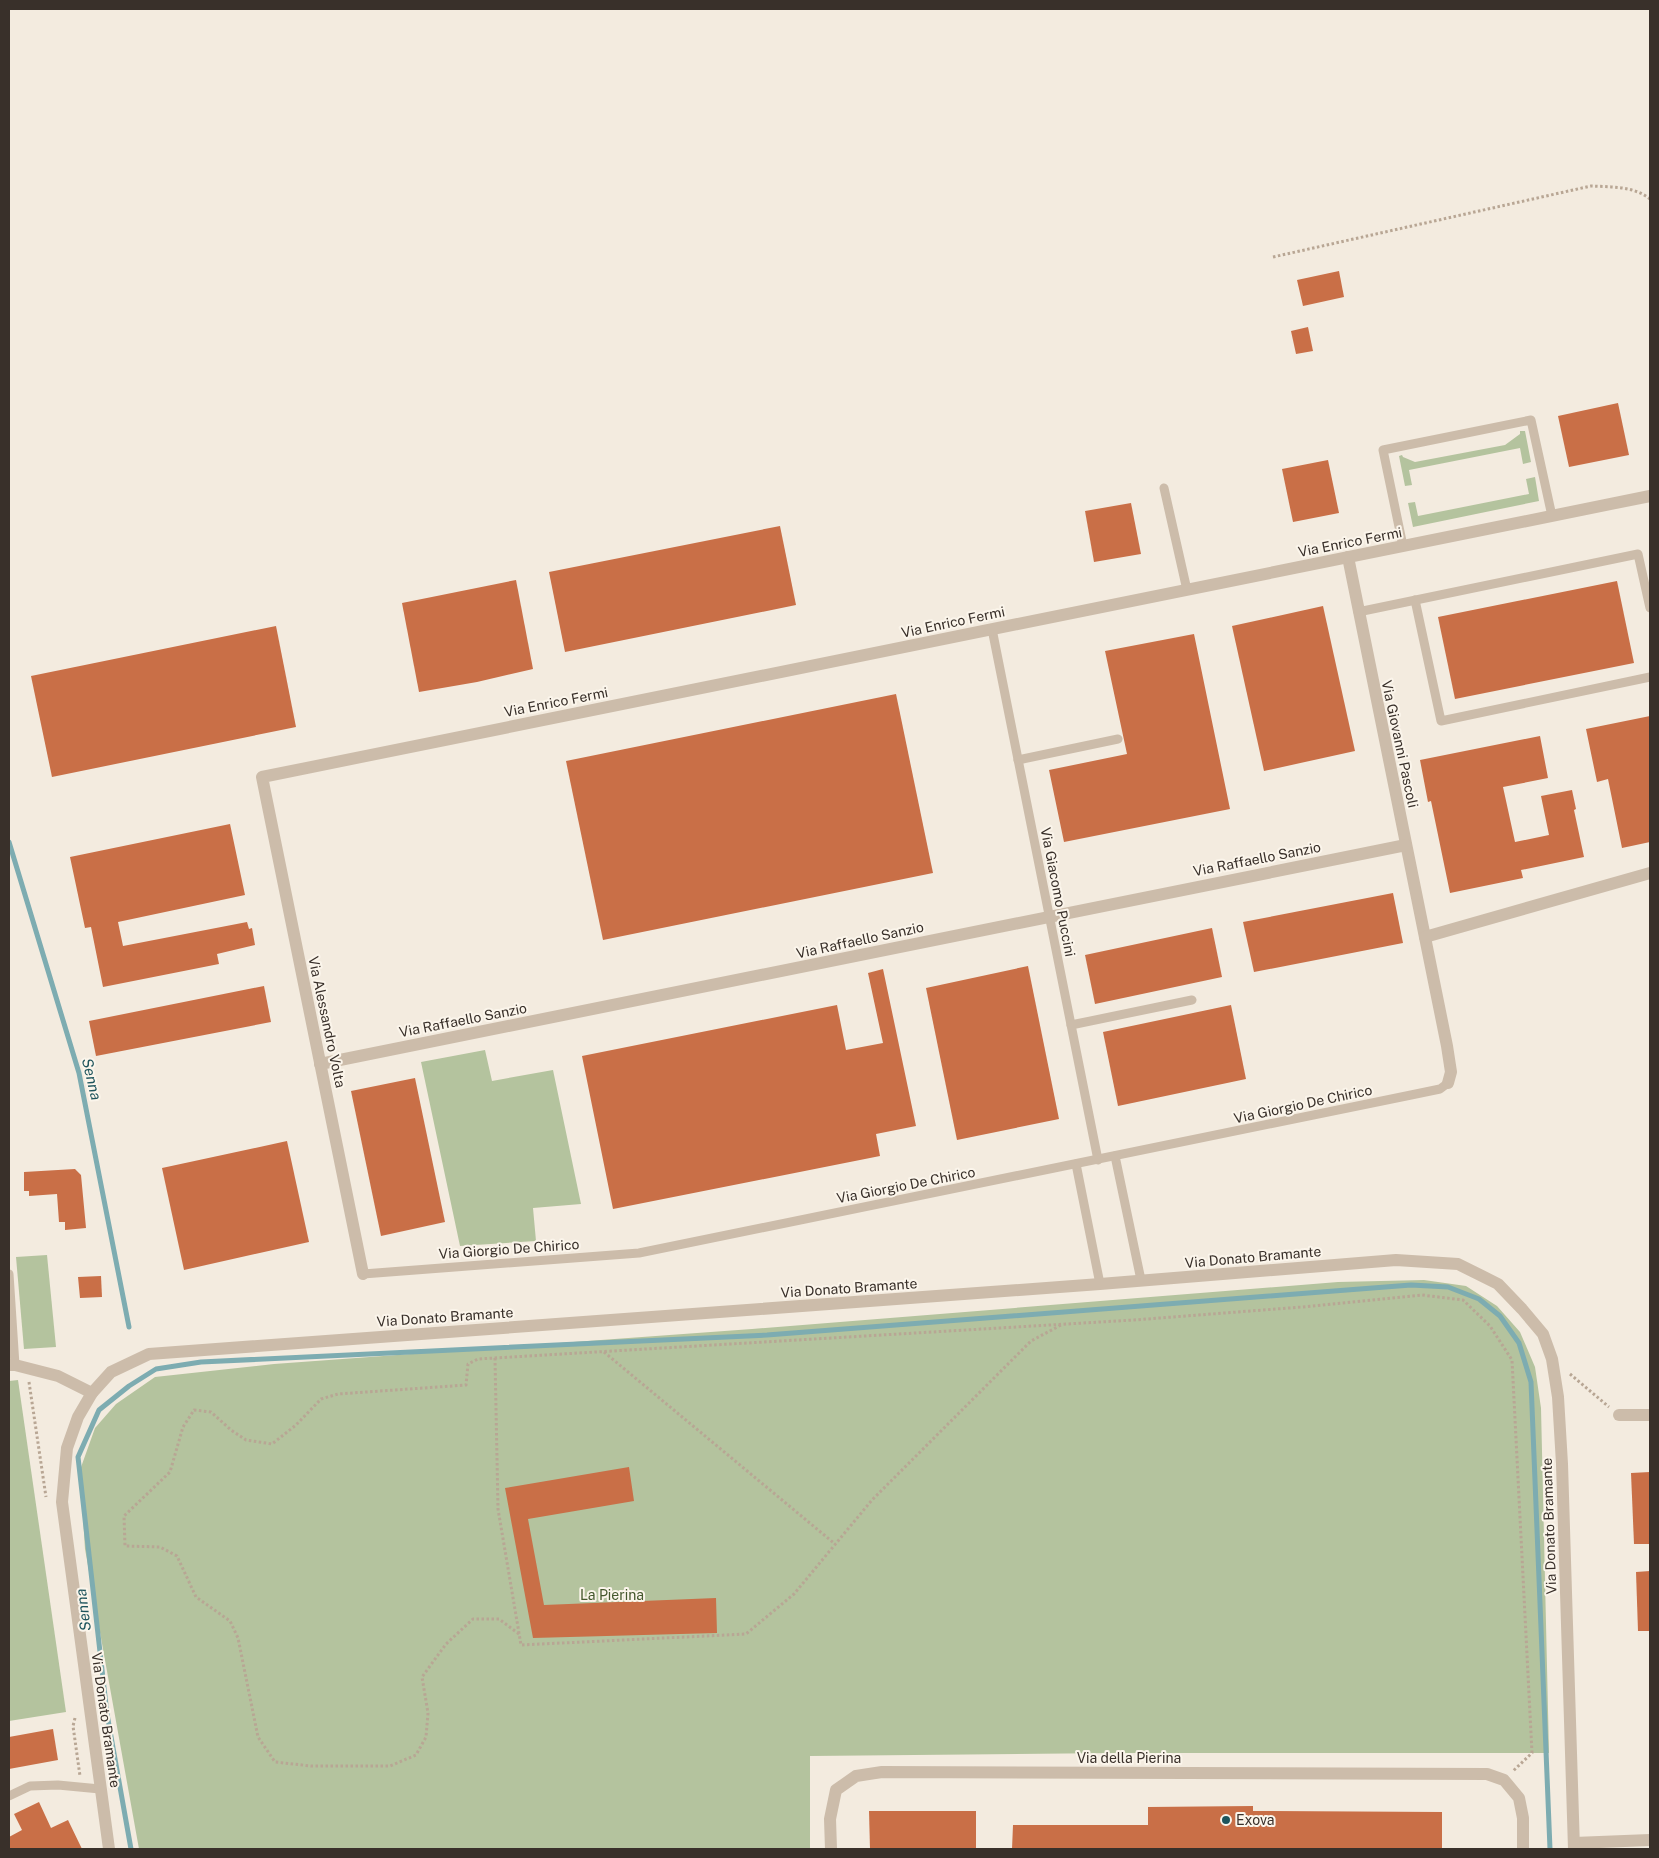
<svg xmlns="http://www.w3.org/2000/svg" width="1659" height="1858" font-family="'Public Sans',sans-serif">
  <rect width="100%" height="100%" fill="#f3ebdf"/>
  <g fill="#b4c39e">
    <polygon points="1520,431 1525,431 1531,462 1523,464 1520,448 1409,470 1412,485 1405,486 1399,456 1402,455 1403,457 1415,462 1505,445 1520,434"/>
    <polygon points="1535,477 1539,501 1413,527 1408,503 1415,502 1418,516 1529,494 1526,479"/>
    <polygon points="485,1050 492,1081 553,1070 581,1204 533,1208 536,1241 460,1246 421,1062"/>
    <polygon points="47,1255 56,1347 24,1349 16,1257"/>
    <polygon points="1424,1280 1466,1286 1497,1306 1520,1332 1535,1367 1541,1408 1549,1753 1115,1753 810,1756 810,1849 139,1849 85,1549 80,1470 95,1428 116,1404 155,1377 274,1364 752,1329 1338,1282"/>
    <polygon points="18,1380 66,1712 9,1721 9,1381"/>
  </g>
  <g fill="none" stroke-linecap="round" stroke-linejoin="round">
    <g stroke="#7dacb1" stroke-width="5">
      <polyline points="9,842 79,1073 129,1327"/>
      <polyline points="131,1849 107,1714 78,1457 99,1410 129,1386 156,1369 201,1362 767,1335 1411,1285 1448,1287 1479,1299 1500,1316 1519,1343 1531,1382 1550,1849"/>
    </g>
  </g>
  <g fill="#c96f47">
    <polygon points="1339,271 1344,297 1303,306 1297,280"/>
    <polygon points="1308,327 1313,351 1296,354 1291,331"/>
    <polygon points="1618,403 1629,455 1569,467 1558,416"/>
    <polygon points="1328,460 1339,513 1293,522 1282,469"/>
    <polygon points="1131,503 1141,554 1094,562 1085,511"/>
    <polygon points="780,526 796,605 565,652 549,572"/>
    <polygon points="516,580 533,669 477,682 419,692 402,603"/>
    <polygon points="1617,581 1634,663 1455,699 1438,617"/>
    <polygon points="1323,606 1355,751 1264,771 1232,626"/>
    <polygon points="276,626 296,727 52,777 31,676"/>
    <polygon points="1194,634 1230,809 1064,842 1049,770 1127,754 1105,651"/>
    <polygon points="896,694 933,873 603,940 566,761"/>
    <polygon points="1650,716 1650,842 1622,848 1608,779 1597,782 1586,729"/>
    <polygon points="1540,736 1548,778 1503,787 1515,842 1549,835 1541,796 1572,790 1576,809 1574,810 1584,857 1521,870 1523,878 1450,893 1431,801 1428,802 1420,760"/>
    <polygon points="230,824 245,895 118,922 123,946 247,922 249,929 252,928 255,945 217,954 219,964 103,987 91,927 85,928 70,857"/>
    <polygon points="1393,893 1403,943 1254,972 1243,922"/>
    <polygon points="1212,928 1222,977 1095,1004 1085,955"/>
    <polygon points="1028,966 1059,1119 957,1140 926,988"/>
    <polygon points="883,969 916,1126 876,1134 880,1156 613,1209 582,1056 837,1005 846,1050 883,1043 868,973"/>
    <polygon points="264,986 271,1022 96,1056 89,1021"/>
    <polygon points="1231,1005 1246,1079 1118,1106 1103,1032"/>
    <polygon points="415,1078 445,1222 381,1236 351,1091"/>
    <polygon points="287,1141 309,1242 184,1270 162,1168"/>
    <polygon points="75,1169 81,1175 86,1228 65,1230 65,1222 59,1222 57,1194 29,1196 29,1191 24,1191 24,1172"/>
    <polygon points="101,1276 102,1297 80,1298 78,1277"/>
    <polygon points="629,1467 634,1501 528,1519 544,1605 716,1598 717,1633 533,1638 505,1488"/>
    <polygon points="1650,1472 1650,1544 1634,1544 1631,1473"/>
    <polygon points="1650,1571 1650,1631 1638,1631 1636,1572"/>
    <polygon points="53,1729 58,1760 9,1769 9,1737"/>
    <polygon points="39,1802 51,1828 68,1820 82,1849 9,1849 9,1837 22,1830 14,1814"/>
    <polygon points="1253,1806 1253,1811 1442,1812 1442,1849 1012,1849 1013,1825 1148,1825 1148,1807"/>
    <polygon points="869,1811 976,1811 976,1849 870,1849"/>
  </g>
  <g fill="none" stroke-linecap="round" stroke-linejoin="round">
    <g stroke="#b8a694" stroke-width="3" stroke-dasharray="2.5 2.5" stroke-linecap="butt">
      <path d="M 1273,257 L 1591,186 C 1611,187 1634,186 1650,199"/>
      <polyline points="604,1352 835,1544"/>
      <polyline points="495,1358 498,1509 521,1645 746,1634 794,1594 872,1500 1031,1341 1061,1325"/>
      <polyline points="1570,1374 1609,1407"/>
      <polyline points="29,1382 46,1497"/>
      <polyline points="519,1634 499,1619 473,1619 446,1644 422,1677 428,1713 426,1737 416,1755 390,1766 311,1766 275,1762 258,1737 238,1638 230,1621 196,1597 177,1556 160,1547 125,1546 124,1516 170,1472 183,1427 194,1410 211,1412 231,1430 246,1440 272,1444 296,1425 321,1399 338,1394 466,1385 468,1364 478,1359 1134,1320 1302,1307 1422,1295 1463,1300 1490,1326 1512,1360 1532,1753 1513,1771"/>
      <polyline points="75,1718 73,1726 80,1776"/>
    </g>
    <g stroke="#ccbcaa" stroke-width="9">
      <polyline points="1164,488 1187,590"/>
      <polyline points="1403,546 1383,450 1531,420 1552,516"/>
      <polyline points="1415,600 1441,721 1650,677"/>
      <polyline points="1358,612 1638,554 1650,608"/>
      <polyline points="992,629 1098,1160"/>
      <polyline points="1018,760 1118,739"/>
      <polyline points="1071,1025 1192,1000"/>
      <polyline points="1115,1156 1141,1280"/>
      <polyline points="1076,1164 1100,1284"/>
      <polyline points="9,1274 15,1365"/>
      <polyline points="363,1274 639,1253 1411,1095 1440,1089 1448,1083"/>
      <polyline points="9,1796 30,1786 58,1785 100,1789"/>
    </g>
    <g stroke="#ccbcaa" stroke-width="12">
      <polyline points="1348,557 1447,1046 1451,1072 1448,1083"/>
      <polyline points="1425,937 1650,873"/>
      <polyline points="320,1064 1406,845"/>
      <polyline points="363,1274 262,777 1650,496"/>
      <polyline points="9,1365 15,1365 58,1376 92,1393"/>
      <polyline points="1619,1415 1650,1415"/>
      <polyline points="1574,1843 1650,1840"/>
      <polyline points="109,1849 62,1502 67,1448 78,1417 92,1393 111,1372 149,1354 1100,1284 1396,1260 1458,1264 1498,1284 1522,1309 1543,1334 1552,1359 1558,1397 1562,1464 1574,1849"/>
      <polyline points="831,1849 830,1819 836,1790 856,1776 882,1772 1487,1774 1504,1780 1519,1798 1523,1818 1523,1849"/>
    </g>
  </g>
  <circle fill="#1e545c" stroke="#fbf5eb" stroke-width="2" cx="1226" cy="1820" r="5"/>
  <g text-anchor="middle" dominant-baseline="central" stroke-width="4" stroke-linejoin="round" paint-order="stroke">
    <g font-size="14" fill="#39302a" stroke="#fbf5eb">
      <text transform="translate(1350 542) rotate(-11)">Via Enrico Fermi</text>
      <text transform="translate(953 622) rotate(-12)">Via Enrico Fermi</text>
      <text transform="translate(556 702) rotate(-11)">Via Enrico Fermi</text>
      <text transform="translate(1400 744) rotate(78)">Via Giovanni Pascoli</text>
      <text transform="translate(1257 859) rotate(-11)">Via Raffaello Sanzio</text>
      <text transform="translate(1058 892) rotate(79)">Via Giacomo Puccini</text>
      <text transform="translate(860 940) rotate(-12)">Via Raffaello Sanzio</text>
      <text transform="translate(463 1020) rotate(-11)">Via Raffaello Sanzio</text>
      <text transform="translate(327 1022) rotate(78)">Via Alessandro Volta</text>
      <text transform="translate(1303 1104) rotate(-12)">Via Giorgio De Chirico</text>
      <text transform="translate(906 1185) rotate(-11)">Via Giorgio De Chirico</text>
      <text transform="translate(509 1249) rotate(-4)">Via Giorgio De Chirico</text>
      <text transform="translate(1253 1257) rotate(-5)">Via Donato Bramante</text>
      <text transform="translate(849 1288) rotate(-4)">Via Donato Bramante</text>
      <text transform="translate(445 1317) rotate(-4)">Via Donato Bramante</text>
      <text transform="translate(1549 1526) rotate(-92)">Via Donato Bramante</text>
      <text transform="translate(106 1720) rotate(82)">Via Donato Bramante</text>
      <text x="1129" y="1758">Via della Pierina</text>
    </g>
    <g font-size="14" fill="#45582d" stroke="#fbf5eb">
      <text x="612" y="1595">La Pierina</text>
    </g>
    <g font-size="14" fill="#39302a" stroke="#fbf5eb" text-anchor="start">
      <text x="1236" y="1820">Exova</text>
    </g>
    <g font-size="15" font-style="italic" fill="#1e545c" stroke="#fbf5eb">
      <text transform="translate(92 1079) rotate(77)">Senna</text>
      <text transform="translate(83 1610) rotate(-97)">Senna</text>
    </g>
  </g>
  <rect width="1659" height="1858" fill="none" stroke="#39302a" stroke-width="20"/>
</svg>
